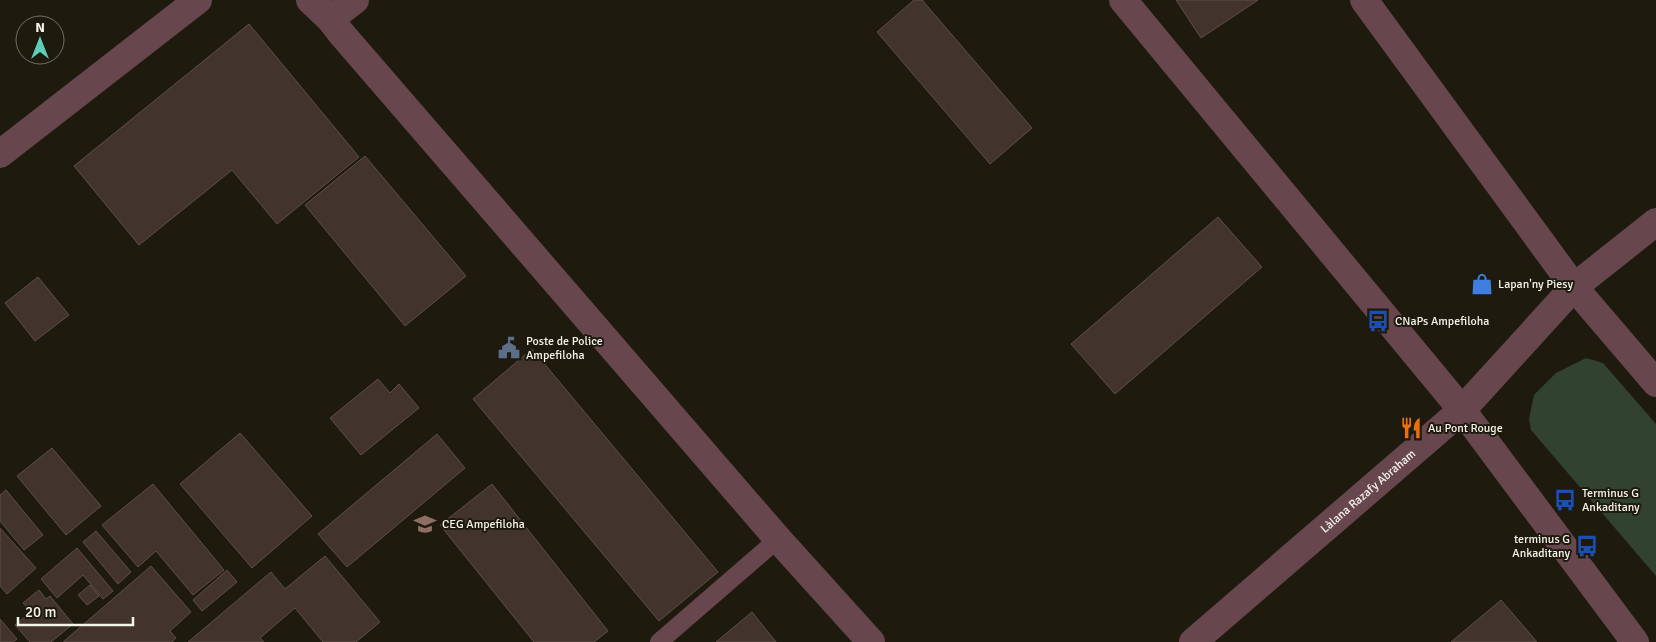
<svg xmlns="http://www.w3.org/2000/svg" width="1656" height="642" font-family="Signika,sans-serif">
  <rect width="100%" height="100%" fill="#1e1a0e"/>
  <polygon fill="#324230" points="1586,358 1603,363 1656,424 1656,576 1531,430 1529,419 1534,395 1556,373"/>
  <g fill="#42342d" stroke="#5e4f48">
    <polygon points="914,0 922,0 1032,128 990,164 877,32"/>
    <polygon points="1176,0 1258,0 1201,38"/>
    <polygon points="249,24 359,157 277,224 232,170 139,245 74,166"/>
    <polygon points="365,156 466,276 405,326 305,205"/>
    <polygon points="1218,217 1262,267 1115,394 1071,344"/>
    <polygon points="38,277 69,315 35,341 5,303"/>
    <polygon points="532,349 718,572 659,621 473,399"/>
    <polygon points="378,379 390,393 399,384 419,408 361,455 330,418"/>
    <polygon points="240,433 312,516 252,568 180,484"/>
    <polygon points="437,434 465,468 347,567 318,534"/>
    <polygon points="52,448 101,506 66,535 17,476"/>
    <polygon points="153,484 224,570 193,595 156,551 138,567 102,525"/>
    <polygon points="492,484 608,631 594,642 534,642 440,525"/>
    <polygon points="6,490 43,535 24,550 0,521 0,495"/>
    <polygon points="0,528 36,568 7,594 0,586"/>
    <polygon points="96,531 131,572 118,584 83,542"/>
    <polygon points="77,548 113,591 103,599 83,575 57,598 41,579"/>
    <polygon points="325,556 380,622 356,642 323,642 295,608 260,638 264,642 188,642 271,572 285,589"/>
    <polygon points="151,566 191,612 170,631 176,638 172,642 63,642"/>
    <polygon points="227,570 237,582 202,611 193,600"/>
    <polygon points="90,585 99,596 87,605 78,595"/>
    <polygon points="39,590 46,599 50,596 73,624 51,642 30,642 15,625 31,612 23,603"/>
    <polygon points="1501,600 1537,642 1451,642"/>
    <polygon points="752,612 776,642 716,642"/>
    <polygon points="0,619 17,639 13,642 0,642"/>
  </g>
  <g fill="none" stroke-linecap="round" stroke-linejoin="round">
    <polyline stroke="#67464e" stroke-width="18" points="659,642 778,539"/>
    <g stroke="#67464e" stroke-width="28">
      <polyline points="310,0 330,19 340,32 778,539 871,642"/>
      <polyline points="330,19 355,0"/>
      <polyline points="0,154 198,0"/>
      <path id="s1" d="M 1193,642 L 1462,410 L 1574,287 L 1656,222"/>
    </g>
    <g stroke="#67464e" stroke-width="28">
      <polyline points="1123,0 1462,410 1635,642"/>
      <polyline points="1364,0 1574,287 1656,383"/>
    </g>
  </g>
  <defs>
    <g id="shop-bare" transform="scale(1.725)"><path d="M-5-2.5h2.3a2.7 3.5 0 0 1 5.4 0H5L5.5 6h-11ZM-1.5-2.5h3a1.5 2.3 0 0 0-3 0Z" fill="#3f7fe0" stroke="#1e1a0e" stroke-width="2.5" paint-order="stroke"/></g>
    <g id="bus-bare" transform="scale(1.725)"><path d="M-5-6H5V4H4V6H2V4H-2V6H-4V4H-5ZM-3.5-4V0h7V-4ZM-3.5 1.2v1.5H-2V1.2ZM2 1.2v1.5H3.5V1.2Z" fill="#1a4fb4" stroke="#1e1a0e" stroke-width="2.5" paint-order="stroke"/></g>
    <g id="civic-bare" transform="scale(1.725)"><path d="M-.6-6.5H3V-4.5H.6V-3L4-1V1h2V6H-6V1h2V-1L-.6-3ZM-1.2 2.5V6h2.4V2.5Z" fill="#5c6f8a" stroke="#1e1a0e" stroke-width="2.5" paint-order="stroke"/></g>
    <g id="restaurant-bare" transform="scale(1.725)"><path d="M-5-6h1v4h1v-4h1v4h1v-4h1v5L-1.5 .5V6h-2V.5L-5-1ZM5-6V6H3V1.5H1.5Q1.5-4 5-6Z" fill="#e8710a" stroke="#1e1a0e" stroke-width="2.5" paint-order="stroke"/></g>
    <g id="school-bare" transform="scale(1.725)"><path d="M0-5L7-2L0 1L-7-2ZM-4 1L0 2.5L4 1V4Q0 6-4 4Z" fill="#8d6e63" stroke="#1e1a0e" stroke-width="2.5" paint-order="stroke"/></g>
  </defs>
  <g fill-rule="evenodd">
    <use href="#shop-bare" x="1482" y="284"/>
    <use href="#bus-bare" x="1378" y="321"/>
    <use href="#civic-bare" x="509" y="348"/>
    <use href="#restaurant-bare" x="1411" y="428"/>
    <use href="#bus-bare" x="1565" y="500"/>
    <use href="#school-bare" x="425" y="524"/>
    <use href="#bus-bare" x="1587" y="546"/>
  </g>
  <g text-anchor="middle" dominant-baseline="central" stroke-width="4" stroke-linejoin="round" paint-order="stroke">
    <g font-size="12" fill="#f5f3ea" stroke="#1e1a0e" text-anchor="start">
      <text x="1498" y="284">Lapan'ny Piesy</text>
      <text x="1395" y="321">CNaPs Ampefiloha</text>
      <text x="526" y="341">Poste de Police<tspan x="526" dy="14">Ampefiloha</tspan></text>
      <text x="1428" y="428">Au Pont Rouge</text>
      <text x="1582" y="493">Terminus G<tspan x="1582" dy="14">Ankaditany</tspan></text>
      <text x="442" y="524">CEG Ampefiloha</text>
      <text x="1570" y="539" text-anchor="end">terminus G<tspan x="1570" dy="14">Ankaditany</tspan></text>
    </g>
    <g font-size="12" fill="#f5f3ea" stroke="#1e1a0e">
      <text stroke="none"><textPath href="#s1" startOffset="231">Làlana Razafy Abraham</textPath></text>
    </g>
  </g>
  <g transform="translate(40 40)"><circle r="24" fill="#1e1a0e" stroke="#747166"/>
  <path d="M0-4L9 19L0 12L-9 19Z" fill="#5dceb9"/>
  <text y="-8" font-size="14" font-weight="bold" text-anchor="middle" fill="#f5f3ea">N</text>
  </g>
  <path d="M18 617v8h115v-8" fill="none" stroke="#f5f3ea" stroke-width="2.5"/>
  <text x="25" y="617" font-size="15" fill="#f5f3ea" stroke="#1e1a0e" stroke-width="4" paint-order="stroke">20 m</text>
</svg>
